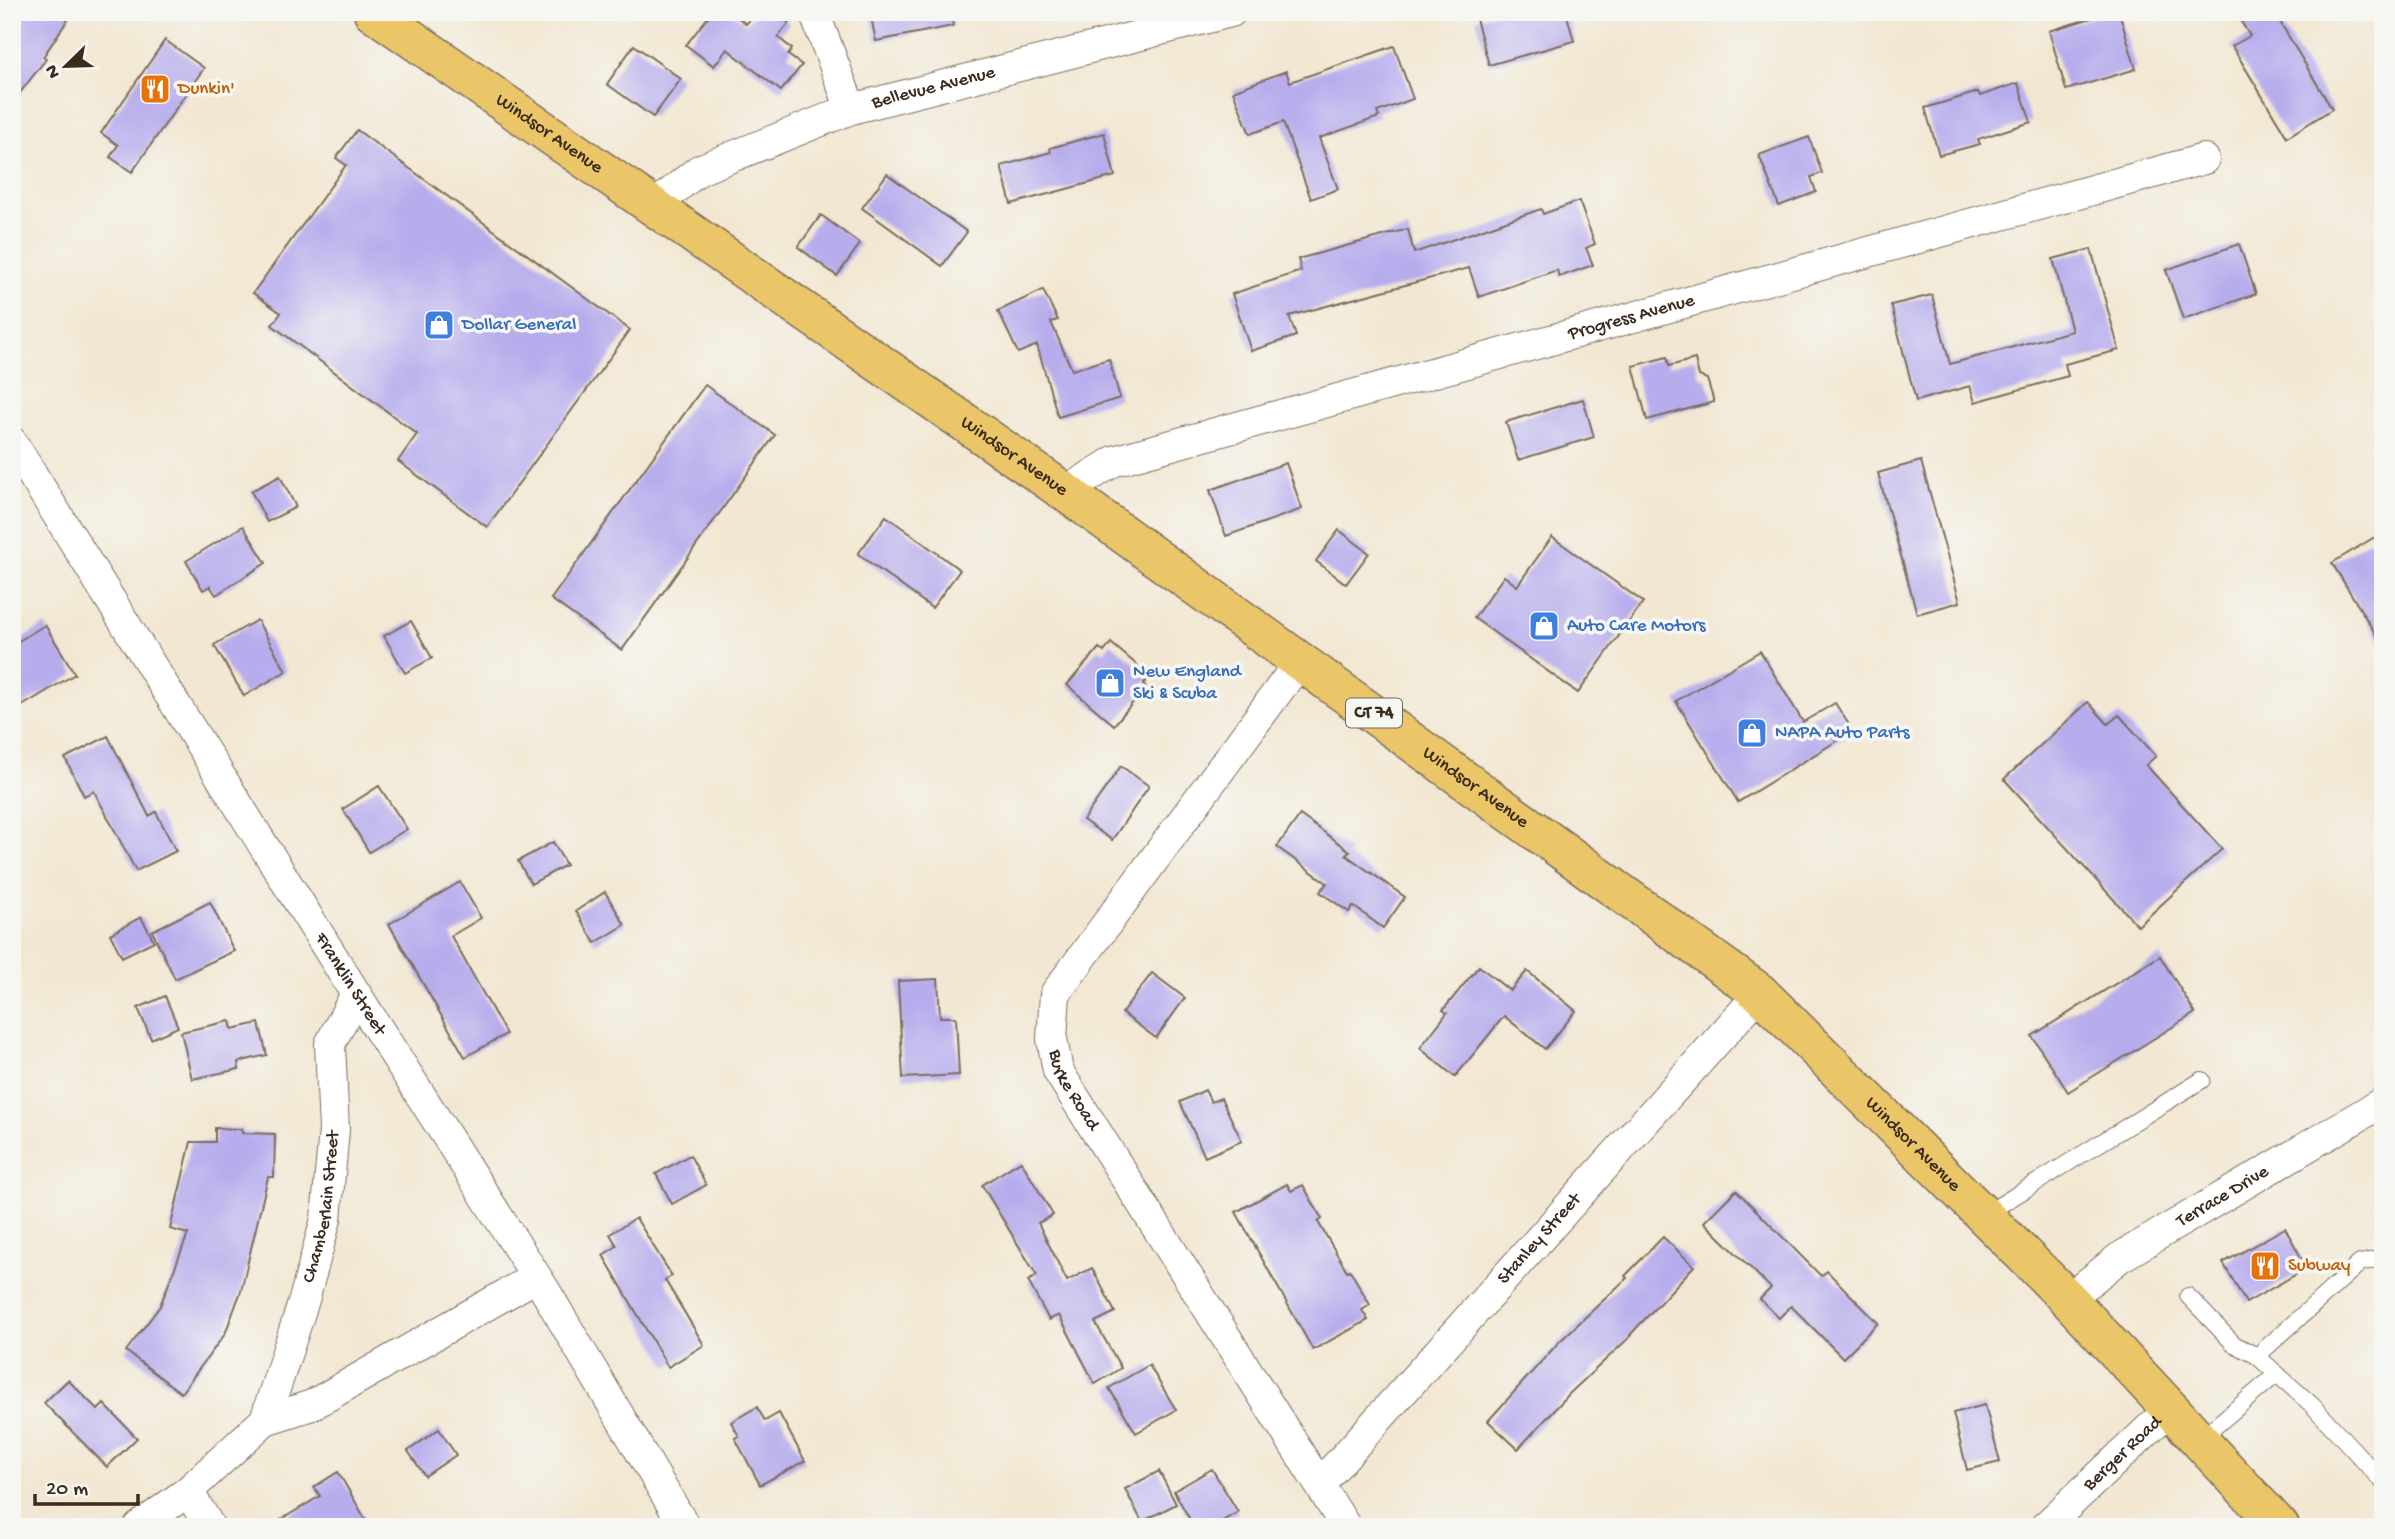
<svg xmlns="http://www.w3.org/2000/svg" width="2395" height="1539" font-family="'Gochi Hand',sans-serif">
  <rect width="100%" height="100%" fill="#f6f6f2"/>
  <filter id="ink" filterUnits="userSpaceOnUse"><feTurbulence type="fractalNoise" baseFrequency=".0143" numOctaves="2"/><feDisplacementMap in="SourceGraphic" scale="14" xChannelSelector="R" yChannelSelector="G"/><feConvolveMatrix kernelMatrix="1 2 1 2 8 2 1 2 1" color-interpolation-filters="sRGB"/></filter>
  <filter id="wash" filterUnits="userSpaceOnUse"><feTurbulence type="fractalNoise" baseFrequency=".00686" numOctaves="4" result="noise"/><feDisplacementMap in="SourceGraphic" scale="28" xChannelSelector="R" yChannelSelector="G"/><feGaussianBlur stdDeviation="1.57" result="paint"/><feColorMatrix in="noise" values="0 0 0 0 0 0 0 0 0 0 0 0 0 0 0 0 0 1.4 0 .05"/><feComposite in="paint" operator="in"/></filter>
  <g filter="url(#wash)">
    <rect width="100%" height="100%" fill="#f2e7d2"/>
    <g id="blocks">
      <g fill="#b7aded">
        <polygon points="12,12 73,12 43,57 46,59 12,103"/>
        <polygon points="712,12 731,12 746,24 756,12 774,12 789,23 778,37 792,49 788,55 802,65 781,91 727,49 714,66 686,45"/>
        <polygon points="870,12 951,12 953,26 876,41"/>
        <polygon points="1499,12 1566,12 1574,41 1489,65 1476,19"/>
        <polygon points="2111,12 2119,12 2136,69 2066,90 2049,31"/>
        <polygon points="2235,12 2274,12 2332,109 2287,137 2232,46 2250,36"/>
        <polygon points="165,40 204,68 132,172 110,157 118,145 101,133"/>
        <polygon points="634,45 681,79 653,117 607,84"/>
        <polygon points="1394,46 1413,99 1377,112 1379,117 1319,138 1338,189 1311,199 1283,122 1250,134 1233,91 1286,71 1290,82"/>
        <polygon points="2018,83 2031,122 1978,139 1980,144 1939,155 1925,108 1978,92 1980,96"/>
        <polygon points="357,130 630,330 487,527 398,461 417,434 272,325 281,313 253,293 346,165 336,158"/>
        <polygon points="1104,133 1115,176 1011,204 1001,166 1051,152 1050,148"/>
        <polygon points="1809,137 1822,173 1811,177 1816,192 1779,206 1759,155"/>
        <polygon points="887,174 967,232 942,266 862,208"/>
        <polygon points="1579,201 1595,244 1586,248 1593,265 1559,277 1557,270 1479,297 1469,268 1289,316 1296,336 1251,351 1232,294 1301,271 1298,259 1408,229 1414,253 1541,209 1543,214"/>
        <polygon points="821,215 860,244 837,276 798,247"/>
        <polygon points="2239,244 2256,294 2183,319 2166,270"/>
        <polygon points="2091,249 2119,350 2065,364 2068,376 1975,402 1970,386 1916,401 1891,305 1932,295 1950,364 2072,331 2053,259"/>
        <polygon points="1043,290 1058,320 1051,322 1072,370 1109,359 1120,398 1058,417 1037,345 1018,353 998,311"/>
        <polygon points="1667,357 1669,366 1695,359 1699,376 1707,379 1714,402 1647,420 1633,366"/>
        <polygon points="705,385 775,435 622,650 551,599"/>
        <polygon points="1583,399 1594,437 1518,460 1506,422"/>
        <polygon points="1921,461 1960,602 1917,614 1878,473"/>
        <polygon points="1286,463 1302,509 1226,536 1210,490"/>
        <polygon points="280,476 296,507 267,522 251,491"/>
        <polygon points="886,516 960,570 932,608 858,554"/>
        <polygon points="243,526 266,563 216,595 210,586 203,590 186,561"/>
        <polygon points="1339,530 1369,553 1346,584 1316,561"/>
        <polygon points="2383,532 2383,646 2332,563"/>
        <polygon points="1552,537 1643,602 1578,693 1474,618 1504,576 1517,586"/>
        <polygon points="257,620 286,671 244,696 214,645"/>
        <polygon points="411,621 432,658 405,673 384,636"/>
        <polygon points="45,625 75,674 12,712 12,645"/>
        <polygon points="1111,643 1150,676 1143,684 1146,687 1114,725 1067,685 1099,648 1104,652"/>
        <polygon points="1760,651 1803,722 1835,703 1853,731 1738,802 1676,701"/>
        <polygon points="2088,702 2108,724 2119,715 2156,756 2146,765 2222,849 2138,926 2004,779"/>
        <polygon points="108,736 149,816 156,812 176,851 136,871 94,791 84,796 65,758"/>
        <polygon points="1121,766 1149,786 1112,840 1083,820"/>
        <polygon points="379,786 407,829 369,852 343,809"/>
        <polygon points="1300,815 1350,851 1346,855 1405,897 1383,928 1353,906 1349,912 1320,892 1327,883 1277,847"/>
        <polygon points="553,842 566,865 531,884 518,861"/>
        <polygon points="460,882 481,918 451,936 506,1034 465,1057 389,924"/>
        <polygon points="605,892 625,925 595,943 576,911"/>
        <polygon points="210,902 234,951 175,979 152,931"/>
        <polygon points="141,917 154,941 122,957 110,934"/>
        <polygon points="2160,956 2195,1013 2068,1092 2032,1036"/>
        <polygon points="1479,966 1510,991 1527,971 1576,1011 1545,1049 1504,1016 1455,1077 1420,1048 1447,1013 1443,1010"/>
        <polygon points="1152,973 1185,998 1156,1038 1122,1013"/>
        <polygon points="938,979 940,1017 956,1017 959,1075 903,1078 898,981"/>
        <polygon points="165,996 178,1027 151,1039 138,1008"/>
        <polygon points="230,1021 232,1029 259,1023 267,1055 238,1062 239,1069 192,1079 181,1032"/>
        <polygon points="1205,1090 1211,1102 1221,1098 1242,1141 1205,1157 1180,1102"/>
        <polygon points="215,1128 242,1129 242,1133 275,1134 274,1177 268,1177 241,1291 225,1334 181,1393 126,1351 160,1306 188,1234 170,1229 191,1142 215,1142"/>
        <polygon points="690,1155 706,1185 672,1204 656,1174"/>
        <polygon points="1021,1161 1053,1215 1038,1223 1067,1281 1092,1268 1115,1312 1095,1322 1121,1368 1095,1384 1059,1315 1049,1320 1028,1281 1037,1276 982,1185"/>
        <polygon points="1287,1184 1291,1191 1303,1185 1322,1219 1318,1222 1347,1271 1350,1270 1370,1305 1362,1310 1368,1320 1313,1350 1236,1212"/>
        <polygon points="1736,1190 1821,1276 1827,1271 1878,1323 1843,1358 1791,1306 1779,1318 1760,1299 1771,1288 1704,1222"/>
        <polygon points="636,1218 672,1276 665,1280 704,1345 668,1367 603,1255 617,1246 610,1234"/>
        <polygon points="2285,1228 2307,1268 2246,1303 2223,1263"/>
        <polygon points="1663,1237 1694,1266 1630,1335 1631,1336 1570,1393 1518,1449 1488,1421 1559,1342 1627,1278 1625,1276"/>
        <polygon points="1149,1365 1176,1410 1136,1433 1109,1388"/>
        <polygon points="68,1380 98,1410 104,1404 137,1438 107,1467 44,1403"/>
        <polygon points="1985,1405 2000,1462 1967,1470 1953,1413"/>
        <polygon points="757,1407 765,1421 779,1413 805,1461 760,1485 735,1438 739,1436 731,1422"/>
        <polygon points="439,1429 456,1455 425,1476 408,1451"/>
        <polygon points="1212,1469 1238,1512 1212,1527 1194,1527 1174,1491"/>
        <polygon points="1159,1471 1176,1504 1142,1522 1125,1489"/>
        <polygon points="338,1472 370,1527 269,1527 320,1496 314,1487"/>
      </g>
    </g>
  </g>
  <g filter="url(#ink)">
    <use href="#blocks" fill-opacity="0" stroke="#7b6c5d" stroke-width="2"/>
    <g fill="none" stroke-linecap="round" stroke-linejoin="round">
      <g stroke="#7b6c5d" stroke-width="18">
        <g id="lane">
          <polyline points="1984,1215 2202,1080"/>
          <polyline points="2188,1296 2234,1344 2257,1356"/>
          <polyline points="2277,1374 2257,1356 2360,1263 2383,1258"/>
          <polyline points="2199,1440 2277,1374 2312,1405 2383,1482"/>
        </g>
      </g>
      <g stroke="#7b6c5d" stroke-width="32">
        <g id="street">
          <polyline points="814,12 851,109"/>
          <path id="s1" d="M 653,207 L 699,170 L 851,109 L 1231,12"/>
          <path id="s2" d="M 12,442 L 356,994 L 543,1287 L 685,1527"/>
          <path id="s3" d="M 1065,492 L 1114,461 L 2204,159"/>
          <path id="s4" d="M 1301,660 L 1055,994 L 1052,1039 L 1058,1071 L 1346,1527"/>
          <path id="s5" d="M 2068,1299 L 2119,1258 L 2383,1102"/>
          <polyline points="265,1420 312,1405 536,1277"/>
          <path id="s6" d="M 1320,1484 L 1760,993"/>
          <polyline points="188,1491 210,1527"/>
          <path id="s7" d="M 139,1527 L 188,1491 L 265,1420 L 304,1300 L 326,1219 L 334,1130 L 330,1044 L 356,994"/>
          <path id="s8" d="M 2045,1527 L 2170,1409"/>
        </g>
      </g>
      <g stroke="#7b6c5d" stroke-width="41">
        <g id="primary">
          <path id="s9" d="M 373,12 L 1065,492 L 1760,993 L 2068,1299 L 2280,1527"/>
        </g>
      </g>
      <use href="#lane" stroke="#fff" stroke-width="16"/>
      <use href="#street" stroke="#fff" stroke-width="30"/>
      <use href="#primary" stroke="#eac669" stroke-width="38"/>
    </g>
  </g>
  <defs>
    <g id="restaurant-square" transform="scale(1.575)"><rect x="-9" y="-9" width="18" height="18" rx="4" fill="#e8710a" stroke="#f6f6f2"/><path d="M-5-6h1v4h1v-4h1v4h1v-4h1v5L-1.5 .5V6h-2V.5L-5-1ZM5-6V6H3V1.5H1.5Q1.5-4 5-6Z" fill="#fff"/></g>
    <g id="shop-square" transform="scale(1.575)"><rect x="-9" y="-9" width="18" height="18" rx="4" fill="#3f7fe0" stroke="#f6f6f2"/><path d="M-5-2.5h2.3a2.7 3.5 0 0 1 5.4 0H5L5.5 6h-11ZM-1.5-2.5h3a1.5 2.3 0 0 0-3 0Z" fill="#fff"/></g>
  </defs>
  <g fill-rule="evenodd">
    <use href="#restaurant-square" x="155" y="89"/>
    <use href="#shop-square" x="439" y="325"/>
    <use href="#shop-square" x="1544" y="626"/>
    <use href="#shop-square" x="1110" y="683"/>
    <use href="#shop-square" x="1752" y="733"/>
    <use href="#restaurant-square" x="2265" y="1266"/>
  </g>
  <g text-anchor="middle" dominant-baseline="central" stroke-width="7" stroke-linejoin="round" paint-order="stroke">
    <rect fill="#f6f6f2" stroke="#73675e" stroke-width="2" x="1346" y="698.5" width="56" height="29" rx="5"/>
    <g font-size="18" font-weight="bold" fill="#3b2a1e">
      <text x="1374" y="713">CT 74</text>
    </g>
    <g font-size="19" fill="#3b2a1e" stroke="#f6f6f2">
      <text stroke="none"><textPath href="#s1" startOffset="308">Bellevue Avenue</textPath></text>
      <text stroke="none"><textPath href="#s9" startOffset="214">Windsor Avenue</textPath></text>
      <text stroke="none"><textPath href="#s3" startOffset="595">Progress Avenue</textPath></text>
      <text stroke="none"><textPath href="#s9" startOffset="780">Windsor Avenue</textPath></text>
      <text stroke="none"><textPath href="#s9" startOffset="1348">Windsor Avenue</textPath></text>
      <text stroke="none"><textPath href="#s2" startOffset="639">Franklin Street</textPath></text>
      <text stroke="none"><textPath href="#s4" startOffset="516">Burke Road</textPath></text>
      <text stroke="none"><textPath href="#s9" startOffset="1914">Windsor Avenue</textPath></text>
      <text stroke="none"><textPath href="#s5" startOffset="186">Terrace Drive</textPath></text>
      <text stroke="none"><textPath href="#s7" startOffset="387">Chamberlain Street</textPath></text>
      <text stroke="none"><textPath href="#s6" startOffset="329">Stanley Street</textPath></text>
      <text stroke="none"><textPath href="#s8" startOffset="107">Berger Road</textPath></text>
    </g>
    <g font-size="19" fill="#c56008" stroke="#f6f6f2" text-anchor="start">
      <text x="178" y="89">Dunkin'</text>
      <text x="2288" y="1266">Subway</text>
    </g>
    <g font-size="19" fill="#366cbe" stroke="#f6f6f2" text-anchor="start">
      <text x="462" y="325">Dollar General</text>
      <text x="1567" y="626">Auto Care Motors</text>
      <text x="1133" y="672">New England<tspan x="1133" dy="22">Ski &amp; Scuba</tspan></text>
      <text x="1775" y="733">NAPA Auto Parts</text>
    </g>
  </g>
  <rect width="2395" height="1539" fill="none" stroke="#f6f6f2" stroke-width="42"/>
  <g transform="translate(66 66) rotate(247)" stroke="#f6f6f2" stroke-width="5" paint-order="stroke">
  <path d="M0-5L12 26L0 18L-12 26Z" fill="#3b2a1e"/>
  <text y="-10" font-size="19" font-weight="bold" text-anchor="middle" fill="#3b2a1e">N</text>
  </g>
  <path d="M35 1494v10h103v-10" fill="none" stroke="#3b2a1e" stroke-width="3.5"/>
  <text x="46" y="1494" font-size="21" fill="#3b2a1e" stroke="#f6f6f2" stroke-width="5" paint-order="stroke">20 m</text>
</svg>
